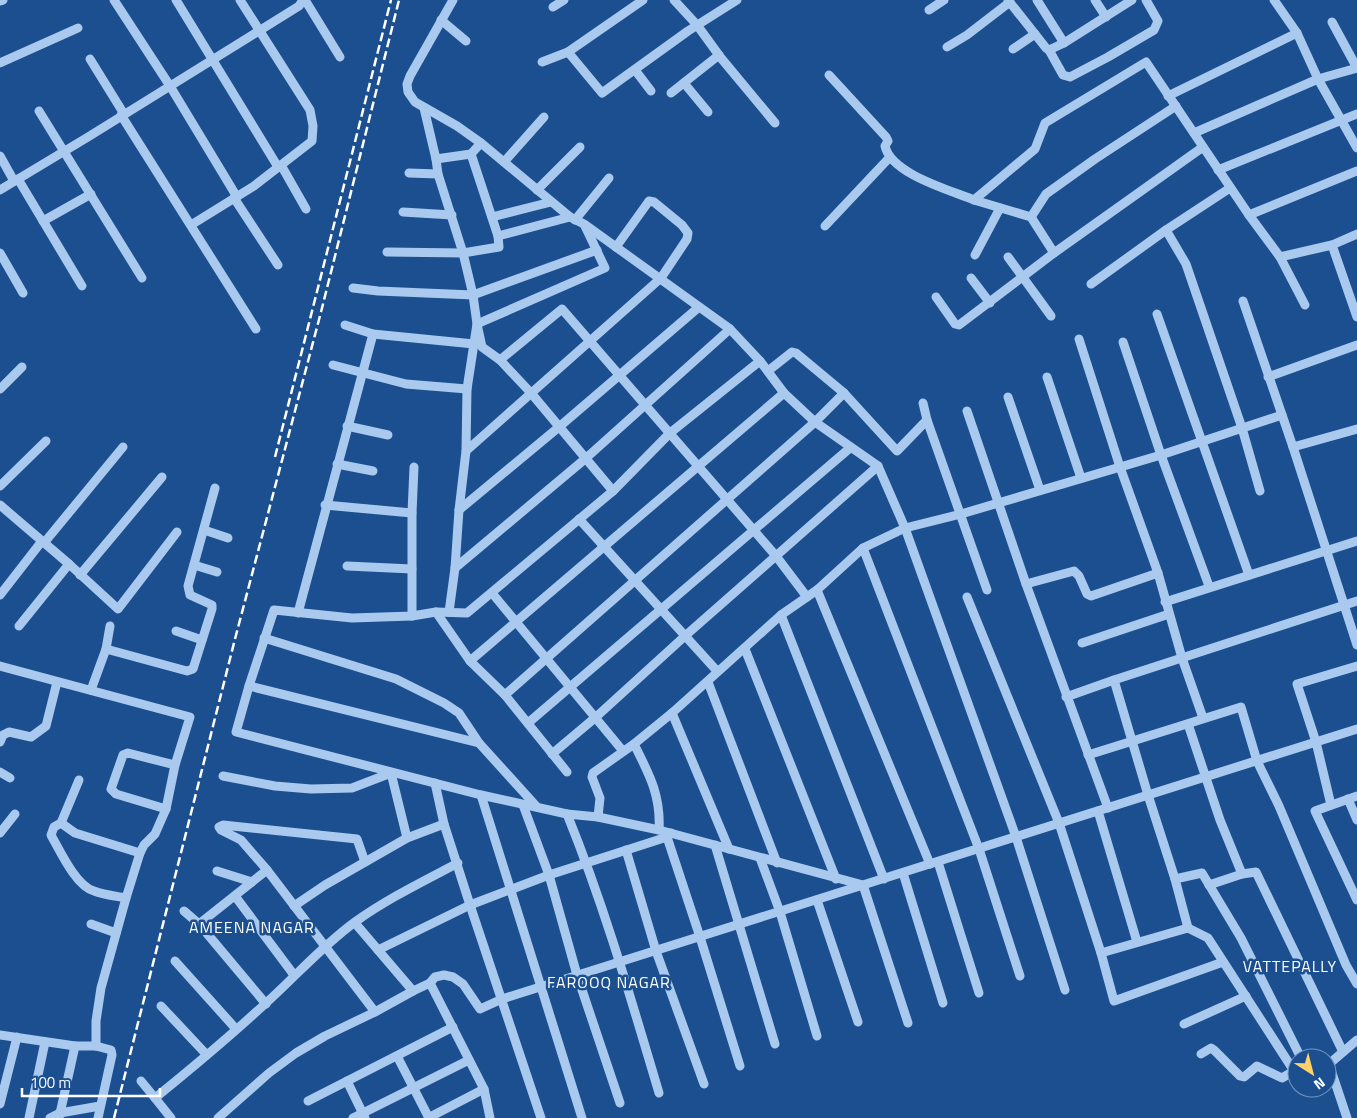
<svg xmlns="http://www.w3.org/2000/svg" width="1357" height="1118" font-family="'Titillium Web',sans-serif">
  <rect width="100%" height="100%" fill="#1b4f8f"/>
  <g fill="none" stroke-linecap="round" stroke-linejoin="round">
    <g stroke="#a9c9ee" stroke-width="9">
      <polyline points="114,0 170,86 237,197"/>
      <polyline points="176,0 278,167"/>
      <polyline points="305,0 340,57"/>
      <polyline points="453,0 410,76 407,84 408,92 415,102 457,126 481,143 570,217 584,224 730,329 760,361 784,393 815,422 878,466 905,528 1016,837 1065,990"/>
      <polyline points="643,0 568,52 602,93 688,31 737,0"/>
      <polyline points="674,0 697,25 721,58 775,123"/>
      <polyline points="1008,0 1046,48 1049,50 1064,43 1132,0"/>
      <polyline points="1037,0 1064,43"/>
      <polyline points="1095,0 1106,17"/>
      <polyline points="1274,0 1297,33 1318,79 1357,148"/>
      <polyline points="0,1 3,0"/>
      <polyline points="553,7 564,0"/>
      <polyline points="929,10 944,0"/>
      <polyline points="441,20 466,41"/>
      <polyline points="1332,22 1357,68"/>
      <polyline points="947,47 967,35 1010,2"/>
      <polyline points="1013,49 1035,34"/>
      <polyline points="1049,50 1063,75 1070,77 1108,57 1154,30 1158,21 1146,0"/>
      <polyline points="90,59 124,114"/>
      <polyline points="542,62 568,52"/>
      <polyline points="0,63 78,28"/>
      <polyline points="635,70 651,91"/>
      <path d="M 829,75 L 886,137 L 888,141 L 885,146 C 891,174 950,190 974,200 L 1035,149 L 1045,123 L 1146,62 L 1249,215 L 1280,257 L 1305,305"/>
      <polyline points="684,83 708,112"/>
      <polyline points="671,93 719,55"/>
      <polyline points="1168,96 1297,33"/>
      <polyline points="424,108 436,159 438,174 463,253 473,295 477,324 467,389 466,451 459,510 455,568 449,612"/>
      <polyline points="39,111 142,278"/>
      <polyline points="121,115 256,329"/>
      <polyline points="1194,133 1318,79 1357,68"/>
      <polyline points="0,156 14,181"/>
      <polyline points="436,159 471,154 481,143"/>
      <polyline points="504,162 544,117"/>
      <polyline points="281,165 306,209"/>
      <polyline points="1218,170 1357,114"/>
      <polyline points="409,173 438,174"/>
      <polyline points="18,179 82,286"/>
      <polyline points="0,190 88,137 299,6 303,0"/>
      <polyline points="537,190 580,147"/>
      <polyline points="234,198 278,265"/>
      <polyline points="974,200 1031,217 1054,253 1203,147"/>
      <polyline points="403,212 452,215"/>
      <polyline points="1249,215 1357,171"/>
      <polyline points="492,217 551,202"/>
      <polyline points="1031,217 1046,194 1095,159 1176,106"/>
      <polyline points="575,220 609,178"/>
      <polyline points="43,221 91,194"/>
      <polyline points="191,225 254,186 312,141 313,126 310,110 240,0"/>
      <polyline points="585,226 605,268 477,324 482,347 500,360 531,393 613,491"/>
      <polyline points="825,226 890,157"/>
      <polyline points="1166,230 1186,264 1242,428 1260,491"/>
      <polyline points="498,236 570,217"/>
      <polyline points="1332,245 1357,317"/>
      <polyline points="387,252 463,253 499,247 498,236 471,154"/>
      <polyline points="0,253 23,293"/>
      <polyline points="975,255 1000,208"/>
      <polyline points="1008,257 1051,316"/>
      <polyline points="1280,257 1332,245 1357,234"/>
      <polyline points="971,278 990,303"/>
      <polyline points="1091,284 1166,230 1230,188"/>
      <polyline points="353,288 378,291 473,295 597,250"/>
      <polyline points="936,297 955,324 959,325 1054,253"/>
      <polyline points="1243,301 1293,447 1357,645"/>
      <polyline points="1157,314 1249,575"/>
      <polyline points="345,325 373,334 474,344"/>
      <polyline points="1079,339 1120,467 1158,573 1182,658 1203,718"/>
      <polyline points="1123,342 1161,455 1209,586"/>
      <polyline points="500,360 562,309 776,556 807,597"/>
      <polyline points="760,361 670,433 613,491 467,613 436,612 412,616 352,618 274,610 249,686 236,732 481,795 567,814 598,817 659,830 863,885 908,1023"/>
      <polyline points="333,365 406,384 467,389"/>
      <polyline points="768,371 792,352 796,353 844,393 897,451 927,420"/>
      <polyline points="1047,377 1081,478"/>
      <polyline points="1268,377 1357,345"/>
      <polyline points="0,389 22,367"/>
      <polyline points="1008,397 1040,490"/>
      <polyline points="923,403 927,420 987,590"/>
      <polyline points="967,411 1026,584 1108,808"/>
      <polyline points="347,426 388,435"/>
      <polyline points="1293,447 1357,429"/>
      <polyline points="466,451 661,278 687,239 688,233 682,225 654,202 649,201 616,247"/>
      <polyline points="337,464 373,471"/>
      <polyline points="0,486 46,441"/>
      <polyline points="0,505 69,564 118,609 177,532"/>
      <polyline points="325,505 412,513"/>
      <polyline points="459,510 559,427 699,307"/>
      <polyline points="579,519 717,671"/>
      <polyline points="204,530 228,538"/>
      <polyline points="44,543 123,447"/>
      <polyline points="863,548 979,849 1020,976"/>
      <polyline points="194,565 217,572"/>
      <polyline points="347,566 412,569"/>
      <polyline points="455,568 585,459 730,329"/>
      <polyline points="80,575 162,477"/>
      <polyline points="1026,584 1074,571 1079,576 1087,594 1091,596 1158,573"/>
      <polyline points="817,590 930,864"/>
      <polyline points="492,593 623,751"/>
      <polyline points="0,595 42,541"/>
      <polyline points="967,597 1059,823 1101,953 1114,1001 1223,962"/>
      <polyline points="1165,602 1357,541"/>
      <polyline points="436,612 470,661 505,695 567,772"/>
      <polyline points="298,613 373,334"/>
      <polyline points="781,615 884,879"/>
      <polyline points="412,616 412,513 414,467"/>
      <polyline points="19,626 69,564"/>
      <polyline points="176,631 202,640"/>
      <polyline points="264,638 396,679 444,703 459,713 479,743"/>
      <polyline points="1082,643 1169,614"/>
      <polyline points="106,649 187,671 193,669 212,609 212,605 190,595 188,586 215,488"/>
      <polyline points="745,649 836,879"/>
      <polyline points="470,661 784,393"/>
      <polyline points="0,666 190,717 175,765 166,809 155,834 144,845 140,853 126,898 101,988 96,1021 96,1046"/>
      <polyline points="1114,680 1148,795 1175,879 1188,928 1208,938 1294,1071 1297,1072"/>
      <polyline points="708,682 777,863"/>
      <polyline points="249,686 479,743 537,807"/>
      <polyline points="91,690 106,649 110,626"/>
      <polyline points="505,695 815,422 844,393"/>
      <polyline points="1066,697 1114,680 1357,601"/>
      <polyline points="672,713 729,849"/>
      <polyline points="528,723 850,448"/>
      <polyline points="1188,724 1220,820 1242,874 1256,872 1343,1052"/>
      <polyline points="0,742 3,735 9,732 31,737 46,726 57,682"/>
      <path d="M 634,744 C 649,774 661,795 659,830"/>
      <polyline points="552,754 596,717 685,636 878,466"/>
      <polyline points="1088,755 1241,707 1257,761 1279,806 1346,965 1357,984"/>
      <polyline points="0,772 10,778"/>
      <polyline points="223,776 275,786 311,789 352,788 391,773 407,838"/>
      <path d="M 79,780 L 61,823 L 54,827 L 51,835 C 60,851 76,886 94,891 C 104,895 115,896 126,898"/>
      <polyline points="435,783 444,824 470,905 541,1118"/>
      <polyline points="481,795 582,1118"/>
      <polyline points="1357,796 1315,811 1357,900"/>
      <polyline points="1348,799 1357,820"/>
      <polyline points="523,805 549,875 577,975 620,1103"/>
      <polyline points="1331,805 1316,742 1297,684 1357,666"/>
      <polyline points="166,809 116,794 111,789 123,755 128,753 175,765"/>
      <polyline points="1098,811 1137,942"/>
      <path d="M 567,814 C 604,905 631,999 659,1093"/>
      <polyline points="598,817 600,798 592,777 593,773 634,744 672,713 781,615 817,590 863,548 905,528 961,514 1161,455 1282,415"/>
      <polyline points="61,823 75,833 140,853"/>
      <polyline points="0,833 15,814"/>
      <polyline points="671,833 667,837 700,937 740,1066"/>
      <polyline points="715,845 775,1044"/>
      <polyline points="626,850 656,951 704,1084"/>
      <polyline points="760,858 780,912 817,1036"/>
      <polyline points="365,862 357,839 223,825 219,827 221,830 241,840 267,870 375,1012"/>
      <polyline points="938,862 979,993"/>
      <polyline points="217,871 252,882"/>
      <polyline points="903,873 943,1003"/>
      <polyline points="1175,879 1202,873 1241,938 1301,1058"/>
      <polyline points="1209,885 1242,874"/>
      <polyline points="235,896 294,975"/>
      <polyline points="817,900 858,1022"/>
      <polyline points="294,906 325,885 407,838 444,824"/>
      <polyline points="184,911 199,924 266,1004"/>
      <polyline points="355,923 413,991"/>
      <polyline points="91,924 116,933"/>
      <polyline points="199,924 267,870"/>
      <polyline points="378,950 470,905 549,875 667,837"/>
      <polyline points="1101,953 1188,928"/>
      <polyline points="175,961 236,1029"/>
      <polyline points="430,983 484,1089 490,1118"/>
      <polyline points="161,1006 206,1054"/>
      <polyline points="1184,1024 1246,996"/>
      <polyline points="0,1035 75,1046 96,1046 111,1050 112,1055 98,1118"/>
      <polyline points="1201,1054 1211,1048 1214,1050 1240,1076 1244,1077 1257,1066 1282,1078 1294,1071"/>
      <polyline points="397,1056 429,1118"/>
      <polyline points="141,1081 155,1098"/>
      <polyline points="347,1081 365,1118"/>
      <polyline points="308,1101 453,1027"/>
      <polyline points="0,1104 17,1037"/>
      <polyline points="29,1118 45,1042"/>
      <polyline points="50,1118 60,1113 100,1106"/>
      <polyline points="59,1118 75,1046"/>
      <path d="M 171,1118 L 155,1098 C 192,1068 229,1037 265,1004 C 295,977 322,946 355,922 C 387,899 422,882 458,863"/>
      <polyline points="218,1118 269,1073 296,1053 325,1036 375,1012 413,991 430,983 435,977 444,975 453,977 463,984 480,1009 502,999 1357,729"/>
      <polyline points="353,1118 469,1060"/>
      <polyline points="428,1118 484,1089"/>
      <polyline points="1347,1118 1329,1064 1357,1040"/>
    </g>
    <g stroke="#fff" stroke-width="2.5" stroke-dasharray="9 4" stroke-linecap="butt">
      <polyline points="275,457 391,0"/>
      <polyline points="114,1118 235,639 321,312 399,0"/>
    </g>
  </g>
  <g text-anchor="middle" dominant-baseline="central" stroke-width="5" stroke-linejoin="round" paint-order="stroke">
    <g font-size="16" letter-spacing="1" fill="#fff" stroke="#1b4f8f">
      <text x="252" y="927">AMEENA NAGAR</text>
      <text x="1290" y="966">VATTEPALLY</text>
      <text x="609" y="982">FAROOQ NAGAR</text>
    </g>
  </g>
  <g transform="translate(1312 1073) rotate(144)"><circle r="24" fill="#1b4f8f" stroke="#7695bc"/>
  <path d="M0-4L9 19L0 12L-9 19Z" fill="#ffd166"/>
  <text y="-8" font-size="14" font-weight="bold" text-anchor="middle" fill="#ffffff">N</text>
  </g>
  <path d="M22 1088v8h138v-8" fill="none" stroke="#ffffff" stroke-width="2.5"/>
  <text x="30" y="1088" font-size="15" fill="#ffffff" stroke="#1b4f8f" stroke-width="4" paint-order="stroke">100 m</text>
</svg>
